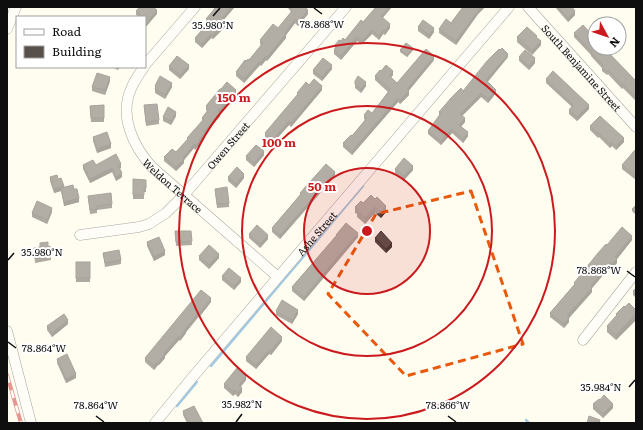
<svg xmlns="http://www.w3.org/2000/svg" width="643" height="430" font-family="Literata,serif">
  <rect width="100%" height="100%" fill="#fffcf0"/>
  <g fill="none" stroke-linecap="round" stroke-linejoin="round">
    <g stroke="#3090d9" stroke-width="2.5">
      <polyline points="211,366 363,186"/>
      <polyline points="177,406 197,382"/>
      <polyline points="526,420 529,423"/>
    </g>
    <g stroke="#414141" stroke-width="11">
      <g id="minor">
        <path id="s1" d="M 528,7 L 636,127"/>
        <polyline points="7,29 16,7"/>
        <polyline points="145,65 195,7"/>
        <path id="s2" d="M 144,67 C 139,74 134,81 131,89 C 119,116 133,146 152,167 L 278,277"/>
        <path id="s3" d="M 80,235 L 139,227 L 149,224 L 166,213 L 184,195 L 346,7"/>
        <polyline points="7,331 31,423"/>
        <polyline points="583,340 636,272"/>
        <path id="s4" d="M 155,423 L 191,379 L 509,7"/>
      </g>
    </g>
    <use href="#minor" stroke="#fff" stroke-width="10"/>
    <g stroke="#cb1a1d" stroke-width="4">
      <polyline id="rail" points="7,375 21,423"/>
    </g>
    <use href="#rail" stroke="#fff" stroke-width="2.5" stroke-dasharray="8" stroke-linecap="butt"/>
  </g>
  <g fill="#4c4540">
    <polygon points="287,7 305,7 308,14 298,26 295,23 286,35 286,38 267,61 266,60 261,66 260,65 244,83 236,76 236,72 246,61 249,60 261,45 260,44 260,40 278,28 291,13 290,10"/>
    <polygon points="463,7 485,7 478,14 456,45 439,33 439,29 451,23"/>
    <polygon points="555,7 572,7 575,15 568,22"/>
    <polygon points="136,11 157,14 138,16 136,15"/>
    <polygon points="383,18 390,28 385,35 383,34 379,40 372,34 362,44 357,41 341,60 334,54 334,50 335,48 335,45 345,40 363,22"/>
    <polygon points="206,19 224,20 226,26 213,39 211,38 202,48 195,42 195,38 201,31 201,28 206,22"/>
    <polygon points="418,27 434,32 429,39 418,31"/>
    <polygon points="574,33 619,64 636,81 636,101 623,88 622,89 608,74 607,75 602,71 602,68 591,56 591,55 574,37"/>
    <polygon points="517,37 541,45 532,55 517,42"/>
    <polygon points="400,50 413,50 407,57 400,52"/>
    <polygon points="508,57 487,82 496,93 488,103 481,97 462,116 465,122 461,126 468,136 463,143 452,133 441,145 428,134 428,131 439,116 439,112 463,91"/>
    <polygon points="519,57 535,63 529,70 519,61"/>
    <polygon points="434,60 409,90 409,95 400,104 398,102 352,155 343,147 343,143 352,136 365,120 364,119 364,115 372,113 388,92 375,80 375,76 381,71 393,75 391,77 397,83"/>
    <polygon points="169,66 189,69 180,79 169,70"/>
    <polygon points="112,67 120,67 118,70"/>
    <polygon points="332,69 322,81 313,74 313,70"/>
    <polygon points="546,79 589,109 577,121 569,114 569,110 572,107 546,83"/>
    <polygon points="110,81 105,95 92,91 92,87"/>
    <polygon points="355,81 366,86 361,93 355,88"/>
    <polygon points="309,85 322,90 291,127 289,125 273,143 265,137 265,133 281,116 281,114 297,95 297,93"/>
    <polygon points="155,86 172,87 165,99 155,93"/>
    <polygon points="221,89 236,94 220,113 220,116 205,134 205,137 200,143 200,144 195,150 194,148 184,160 184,163 176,171 164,161 164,157 176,152 187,140 187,138 202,121 202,118 207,111 206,110 206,106"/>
    <polygon points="104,105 104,122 91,122 90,106"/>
    <polygon points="144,105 159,120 159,124 146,126"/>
    <polygon points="176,116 171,125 163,121 163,117"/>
    <polygon points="590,126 624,142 616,150 612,146 610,148 599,137 598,138 590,130"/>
    <polygon points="93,137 111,148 97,153 93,141"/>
    <polygon points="636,151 636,180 622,169 622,165"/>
    <polygon points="264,155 254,167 246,160 246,156"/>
    <polygon points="83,165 96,165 121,168 119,169 122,177 116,181 112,172 90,183 83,169"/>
    <polygon points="395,169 413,170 404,180 395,173"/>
    <polygon points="335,176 280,239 272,232 272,228 300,195 300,193"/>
    <polygon points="50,177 58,179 64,187 74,189 79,202 64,206 61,191 54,193 50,181"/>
    <polygon points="228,177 244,178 236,188 228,181"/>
    <polygon points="133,179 146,180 146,192 144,192 144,199 133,199"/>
    <polygon points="215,189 229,203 229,207 217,208"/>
    <polygon points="371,195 386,212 381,218 375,213 365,224 357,217 357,214 355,213 355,207 363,203"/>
    <polygon points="88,196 112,204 112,208 97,210 97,213 90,214"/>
    <polygon points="636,205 636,215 632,211 632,209"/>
    <polygon points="52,212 47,224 32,217 32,213"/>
    <polygon points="175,231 191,231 192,245 176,246"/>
    <polygon points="249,234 268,239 260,248 249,238"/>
    <polygon points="336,235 358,237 304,301 292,291 292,287 336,236"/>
    <polygon points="375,238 392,247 386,253 375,242"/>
    <polygon points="632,240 617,259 617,263 612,268 610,267 593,287 592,288 592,292 569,318 569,322 564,328 550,317 550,313 574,285 574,283 607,245"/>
    <polygon points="147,242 165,255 154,261 147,246"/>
    <polygon points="40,243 48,247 51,256 51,260 35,263 34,248 40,248"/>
    <polygon points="103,253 121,260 121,264 105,267"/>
    <polygon points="199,256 219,258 209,269 199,260"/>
    <rect x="76" y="262" width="14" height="20"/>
    <polygon points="222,276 241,282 234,290 222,280"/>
    <polygon points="636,288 636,298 633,295 633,291"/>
    <polygon points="211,302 200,316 199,316 191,326 186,332 186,333 180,341 179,340 165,356 165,358 159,365 158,365 154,370 145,362 145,358"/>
    <polygon points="636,310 636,320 616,340 607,332 607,326 616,317 616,314"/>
    <polygon points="276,311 298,314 292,324 276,315"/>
    <polygon points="68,324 52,337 47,330 47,326"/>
    <polygon points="282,341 271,355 269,354 256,369 246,361 246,357"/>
    <polygon points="57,359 76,378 66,383 57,363"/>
    <polygon points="246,380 241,386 242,392 238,397 235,394 233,396 224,388 224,384"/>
    <polygon points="600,400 613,408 603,418 593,409 593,404"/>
    <polygon points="183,411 203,423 187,423 183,415"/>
  </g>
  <g fill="#3e3834">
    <polygon points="231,7 235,7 222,22 222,18"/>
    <polygon points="389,7 392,7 381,20 381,16"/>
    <polygon points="481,7 485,7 478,14 456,45 456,41"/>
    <polygon points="157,10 157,14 145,28 145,24"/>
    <polygon points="308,10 308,14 298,26 298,22"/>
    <polygon points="575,11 575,15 568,22 568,18"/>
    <polygon points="295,19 295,23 286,35 286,38 267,61 267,57"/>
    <polygon points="226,22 226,26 213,39 213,35"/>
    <polygon points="390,24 390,28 385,35 385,31"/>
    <polygon points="434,28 434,32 429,39 429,35"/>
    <polygon points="372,30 372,34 362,44 362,41"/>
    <polygon points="383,30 383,34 379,40 379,36"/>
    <polygon points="211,34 211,38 202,48 202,44"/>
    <polygon points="357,37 357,41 341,60 341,56"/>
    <polygon points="541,41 541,45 532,55 532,51"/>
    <polygon points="413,48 413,50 407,57 407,55"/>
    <polygon points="508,54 508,57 486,84 486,80"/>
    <polygon points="266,56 266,60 261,66 261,62"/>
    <polygon points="434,56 434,60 407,93 407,89"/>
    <polygon points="535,58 535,63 529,70 529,66"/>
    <polygon points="260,61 260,65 244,83 244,79"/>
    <polygon points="189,65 189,69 180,79 180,75"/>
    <polygon points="332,65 332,69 322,81 322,77"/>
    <polygon points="393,71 393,75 389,80 389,76"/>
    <polygon points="110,77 110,81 105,95 105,90"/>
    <polygon points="366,82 366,86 361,93 361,89"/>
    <polygon points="172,83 172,87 165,99 165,95"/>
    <polygon points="322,86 322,90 291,127 291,123"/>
    <polygon points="236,90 236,94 220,113 220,116 205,134 205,137 200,143 200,144 195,150 195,146 204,132 218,111"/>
    <polygon points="496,90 496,93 488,103 488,99"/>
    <polygon points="409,91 409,95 400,104 400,100"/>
    <polygon points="481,93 481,97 460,118 460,114"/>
    <polygon points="398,98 398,102 352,155 352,151"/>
    <polygon points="589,105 589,109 577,121 577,117"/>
    <polygon points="176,112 176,116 171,125 171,121"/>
    <polygon points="465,118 465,122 459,129 459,125"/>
    <polygon points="289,121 289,125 273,143 273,139"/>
    <polygon points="452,129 452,133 441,145 441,141"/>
    <polygon points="468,132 468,136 463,143 463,139"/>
    <polygon points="624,138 624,142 616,150 616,146"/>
    <polygon points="612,142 612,146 610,148 610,144"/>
    <polygon points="111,144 111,148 97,153 97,149"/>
    <polygon points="194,144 194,148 184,160 184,163 176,171 176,167 183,158"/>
    <polygon points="264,151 264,155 254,167 254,163"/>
    <polygon points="121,164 121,168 118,170 118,166"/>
    <polygon points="413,166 413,170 404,180 404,176"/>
    <polygon points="112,168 112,172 90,183 90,179"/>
    <polygon points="335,172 335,176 280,239 280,235"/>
    <polygon points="122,173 122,177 116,181 116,177"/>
    <polygon points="244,174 244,178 236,188 236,184"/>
    <polygon points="64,186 64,190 61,188 61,191 54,193 54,189"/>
    <polygon points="79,198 79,202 64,206 64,202"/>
    <polygon points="386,206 386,212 381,218 381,212"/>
    <polygon points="375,207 375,213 365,224 365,218"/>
    <polygon points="52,208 52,212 47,224 47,220"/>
    <polygon points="358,233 358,237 304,301 304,297"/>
    <polygon points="268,235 268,239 260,248 260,244"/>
    <polygon points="632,236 632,240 617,259 617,263 612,268 612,264 615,257"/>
    <polygon points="392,243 392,247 386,253 386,249"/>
    <polygon points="165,251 165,255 154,261 154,257"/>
    <polygon points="219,254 219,258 209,269 209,265"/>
    <polygon points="610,263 610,267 592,288 592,292 569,318 569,322 564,328 564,324 567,316"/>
    <polygon points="241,278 241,282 234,290 234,286"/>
    <polygon points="211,298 211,302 200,316 200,312"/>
    <polygon points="298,310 298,314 292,324 292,320"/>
    <polygon points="199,312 199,316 186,332 186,333 180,341 180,337 185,329"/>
    <polygon points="636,314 636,320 616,340 616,335"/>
    <polygon points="68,320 68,324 52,337 52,333"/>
    <polygon points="179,336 179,340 165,356 165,358 159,365 159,361 164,353"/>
    <polygon points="282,337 282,341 271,355 271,351"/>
    <polygon points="269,350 269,354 256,369 256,365"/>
    <polygon points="158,361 158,365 154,370 154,365"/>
    <polygon points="76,374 76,378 66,383 66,379"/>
    <polygon points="246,376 246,380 239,389 239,385"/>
    <polygon points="242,388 242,392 238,397 238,393"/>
    <polygon points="235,390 235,394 233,396 233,392"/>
    <polygon points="613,404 613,408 603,418 603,414"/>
  </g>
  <g fill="#58504a" stroke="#3e3834">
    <polygon points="140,7 153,7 157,10 145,24 145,17 137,17 140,14 136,11"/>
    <polygon points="216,7 231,7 222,18 226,22 213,35 211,34 202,44 195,38 203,29 201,28 208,20 206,19"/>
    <polygon points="291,7 305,7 308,10 298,22 295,19 285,33 286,34 267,57 266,56 261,62 260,61 244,79 236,72 245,60 246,61 248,59 249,60 263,43 260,40 273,24 278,28 292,11 290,9 292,8"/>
    <polygon points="376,7 389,7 381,16 390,24 385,31 383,30 379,36 372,30 362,41 357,37 341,56 334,50 337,46 335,45 339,40 341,41 343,38 345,40 361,20 363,22"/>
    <polygon points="463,7 481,7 456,41 439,29 446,19 451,23"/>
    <polygon points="558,7 572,7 575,11 568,18"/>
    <polygon points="423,20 434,28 429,35 418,27"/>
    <polygon points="583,25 595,38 595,48 604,48 636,81 636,97 623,84 622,85 608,70 607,72 602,67 603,65 591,53 592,52 574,33"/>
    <polygon points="527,27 537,36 536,37 541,41 532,51 517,37"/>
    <polygon points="406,43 413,48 407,55 400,50"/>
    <polygon points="502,48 508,54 486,80 496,90 488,99 481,93 460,114 465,118 459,125 468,132 463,139 452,129 441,141 428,131 441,113 439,112 451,98 461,88 463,91 487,61 499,49 500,50"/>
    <polygon points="426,49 434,56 407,89 409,91 400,100 398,98 352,151 343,143 351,135 352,136 367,118 364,115 368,110 372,113 380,103 389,91 388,90 390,89 375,76 380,70 381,71 386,65 393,71 389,76 397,83"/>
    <polygon points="525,50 535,58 529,66 519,57"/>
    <polygon points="177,56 189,65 180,75 169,66"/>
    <polygon points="323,58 332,65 322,77 313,70"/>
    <polygon points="553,71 589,105 577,117 569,110 573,105 546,79"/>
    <polygon points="97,73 110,77 105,90 92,87"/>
    <polygon points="160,76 172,83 165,95 155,89 156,87 155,86"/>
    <polygon points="358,76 366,82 361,89 355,84 355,81"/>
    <polygon points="314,79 322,86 291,123 289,121 273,139 265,133 281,114 298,94 297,93 306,82 309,85"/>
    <polygon points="227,82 236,90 218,111 220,112 204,132 205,133 199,140 200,140 195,146 194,144 183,158 184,159 176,167 164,157 172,149 176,152 188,139 187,138 204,119 202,118 209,109 206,106 220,89 221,89"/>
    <polygon points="157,104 159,120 146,122 144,105"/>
    <polygon points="104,105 104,118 91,118 90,106"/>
    <polygon points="168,107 176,112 171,121 163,117"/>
    <polygon points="600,116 624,138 616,146 612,142 610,144 599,133 598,134 590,126"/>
    <polygon points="107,132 111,144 97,149 93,137"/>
    <polygon points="256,145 264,151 254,163 246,156"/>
    <polygon points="635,150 636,151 636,176 622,165"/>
    <polygon points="116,154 121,164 118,166 122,173 116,177 112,168 90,179 83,165 93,160 96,165"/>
    <polygon points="404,158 413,166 404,176 395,169"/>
    <polygon points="326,164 335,172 280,235 272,228 301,194 300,193"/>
    <polygon points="237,167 244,174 236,184 228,177"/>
    <polygon points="57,175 58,179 61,178 64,186 54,189 50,177"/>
    <polygon points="133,179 146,180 146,188 144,188 144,195 133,195"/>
    <polygon points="73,185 74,189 77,189 79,198 64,202 61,188"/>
    <polygon points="227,187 229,203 217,204 215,189"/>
    <polygon points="111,193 112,204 96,206 97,209 90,210 88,196"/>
    <polygon points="371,195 375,199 377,197 386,206 381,212 375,207 365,218 357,211 358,209 355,207 361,201 363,203"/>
    <polygon points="37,201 52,208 47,220 32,213"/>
    <polygon points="636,205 636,213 632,209"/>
    <polygon points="346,223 358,233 304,297 292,287 337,235 336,235"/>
    <polygon points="257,225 268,235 260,244 249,234"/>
    <polygon points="622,227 632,236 615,257 617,259 612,264 610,263 593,283 591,287 592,288 567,316 569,318 564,324 550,313 575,284 574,283 598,253 606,244 607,245"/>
    <polygon points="175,231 191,231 192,241 176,242"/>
    <polygon points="381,231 392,243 386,249 375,238"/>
    <polygon points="159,237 165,251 154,257 147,242"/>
    <polygon points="48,242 48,247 50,246 51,256 35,259 34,248 40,247 40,243"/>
    <polygon points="209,245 219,254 209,265 199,256"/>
    <polygon points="119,250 121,260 105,263 103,253"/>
    <rect x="76" y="262" width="14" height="16"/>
    <polygon points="229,268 241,278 234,286 222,276"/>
    <polygon points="636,288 636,294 633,291"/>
    <polygon points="201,290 211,298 200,312 199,312 191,322 185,329 186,329 180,337 179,336 164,353 165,354 159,361 158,361 154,365 145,358"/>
    <polygon points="282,300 298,310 292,320 276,311"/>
    <polygon points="629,303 636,310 636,314 616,335 607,326 617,315 616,314 624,306 625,307"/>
    <polygon points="64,314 68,320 52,333 47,326"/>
    <polygon points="271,327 282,337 271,351 269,350 256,365 246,357"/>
    <polygon points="67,354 76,374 66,379 57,359"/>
    <polygon points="237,368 246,376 239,385 242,388 238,393 235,390 233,392 224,384"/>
    <polygon points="604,395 613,404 603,414 593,404 599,399 600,400"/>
    <polygon points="194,406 203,423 189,423 183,411"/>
    <polygon points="589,416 600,420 599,423 587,423"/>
  </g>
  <path d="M0 0H643V430H0ZM 471,191 L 523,344 L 406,376 L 328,294 L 376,214 Z" fill="#fffcf0" fill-opacity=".55" fill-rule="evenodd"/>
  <path fill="none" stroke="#e8590c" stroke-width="3" stroke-dasharray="8 5" stroke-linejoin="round" d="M 471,191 L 523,344 L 406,376 L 328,294 L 376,214 Z"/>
  <path fill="none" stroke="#0e0e0e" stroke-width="1.5" d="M 314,8 L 322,14M 213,16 L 220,8M 8,260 L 14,253M 627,271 L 635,277M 8,342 L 16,348M 629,387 L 635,380M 96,416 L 104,422M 448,416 L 456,422M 236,422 L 242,414"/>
  <circle cx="367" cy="231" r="63" fill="#cb1a1d" fill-opacity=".12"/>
  <g fill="none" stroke="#cb1a1d" stroke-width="2">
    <circle cx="367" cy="231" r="63"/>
    <circle cx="367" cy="231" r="125"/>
    <circle cx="367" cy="231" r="188"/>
  </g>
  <g text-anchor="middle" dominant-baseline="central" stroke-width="4" stroke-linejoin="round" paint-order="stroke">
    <g font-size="10" fill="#0e0e0e" stroke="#fff">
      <text stroke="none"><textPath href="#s1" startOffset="81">South Benjamine Street</textPath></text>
      <text stroke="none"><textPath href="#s3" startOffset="182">Owen Street</textPath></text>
      <text stroke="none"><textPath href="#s2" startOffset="139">Weldon Terrace</textPath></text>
      <text stroke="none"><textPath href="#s4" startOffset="249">Ashe Street</textPath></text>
    </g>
  </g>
  <g font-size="10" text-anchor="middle" fill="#0e0e0e" stroke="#fff" stroke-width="4" stroke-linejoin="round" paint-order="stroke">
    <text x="322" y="28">78.868°W</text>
    <text x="213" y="29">35.980°N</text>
    <text x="42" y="256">35.980°N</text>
    <text x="599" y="274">78.868°W</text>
    <text x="44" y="352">78.864°W</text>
    <text x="601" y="391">35.984°N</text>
    <text x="242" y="408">35.982°N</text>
    <text x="96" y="409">78.864°W</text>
    <text x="448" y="409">78.866°W</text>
  </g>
  <circle cx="367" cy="231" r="6" fill="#cb1a1d" stroke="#fff" stroke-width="2"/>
  <g font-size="12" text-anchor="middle" font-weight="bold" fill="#cb1a1d" stroke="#fff" stroke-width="4" stroke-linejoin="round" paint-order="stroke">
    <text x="234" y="102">150 m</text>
    <text x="279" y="147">100 m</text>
    <text x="322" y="191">50 m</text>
  </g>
  <rect width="643" height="430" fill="none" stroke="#0e0e0e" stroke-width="16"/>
  <rect x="16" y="16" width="130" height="52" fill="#ffffff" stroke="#9f9f9f"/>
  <rect x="24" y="29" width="20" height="6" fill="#ffffff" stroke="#9f9f9f"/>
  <text x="52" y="36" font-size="12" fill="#0e0e0e">Road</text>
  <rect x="24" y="46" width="20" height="12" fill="#58504a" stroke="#9f9f9f"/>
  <text x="52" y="56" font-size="12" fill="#0e0e0e">Building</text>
  <g transform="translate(607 36) rotate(130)"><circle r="19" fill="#ffffff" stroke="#9f9f9f"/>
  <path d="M0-3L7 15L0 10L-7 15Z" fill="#cb1a1d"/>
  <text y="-6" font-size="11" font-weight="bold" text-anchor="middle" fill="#0e0e0e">N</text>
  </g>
</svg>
